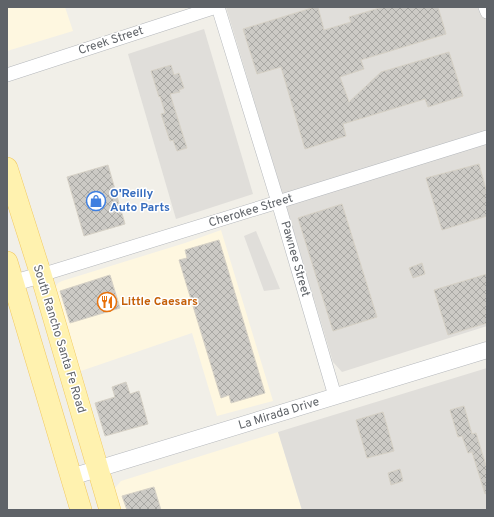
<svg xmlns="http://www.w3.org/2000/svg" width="494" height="517" font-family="Overpass,sans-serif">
  <defs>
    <pattern id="building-cross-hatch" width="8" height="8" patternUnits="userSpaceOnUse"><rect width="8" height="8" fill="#cccac5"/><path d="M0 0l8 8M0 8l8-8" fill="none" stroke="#a9a8a4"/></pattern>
  </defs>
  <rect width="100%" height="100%" fill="#f1efe8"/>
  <g fill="#fef7e0">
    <polygon points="7,7 65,7 73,31 7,51"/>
    <polygon points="221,230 273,401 217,416 192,333 75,373 54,289 58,283 62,281 185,243"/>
    <polygon points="278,432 302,510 117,510 114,489 121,481"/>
  </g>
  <g fill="#e0deda">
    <polygon points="226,7 487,7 487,326 342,372 333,362"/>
    <polygon points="204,29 253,194 176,219 128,54"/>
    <polygon points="256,231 280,289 264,291 244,236"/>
    <polygon points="487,368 487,510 302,510 278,432"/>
  </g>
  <g fill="url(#building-cross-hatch)" stroke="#d6d1c6">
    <polygon points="315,7 318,7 324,30 351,22 349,17 383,7 438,7 446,34 361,60 364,69 340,77 349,102 381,72 449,52 463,96 428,107 425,99 343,124 346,136 305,149 281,67 257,74 243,29"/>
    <polygon points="171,65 174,75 179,73 184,88 179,90 180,92 170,94 187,148 177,151 173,140 170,141 161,114 165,113 160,96 159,97 151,71"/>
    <polygon points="479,164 487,193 487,216 442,230 426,178"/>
    <polygon points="108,165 125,224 84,236 67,177"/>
    <polygon points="342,204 377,317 333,331 298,218"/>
    <polygon points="219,240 265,393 231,403 229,395 221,398 179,260 187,258 185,250"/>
    <polygon points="422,263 425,274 413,278 409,268"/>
    <polygon points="487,274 487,323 448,335 434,290"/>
    <polygon points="110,275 120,308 70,323 60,291"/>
    <polygon points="126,382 130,394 139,391 148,424 105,436 95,403 115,397 112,387"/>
    <polygon points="464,406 472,434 476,433 487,469 487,493 485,494 472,452 468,453 462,436 458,437 450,410"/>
    <polygon points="383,412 394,451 367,458 356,420"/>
    <polygon points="400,469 403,481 391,485 388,473"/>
    <polygon points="154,487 161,510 127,510 122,496"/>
  </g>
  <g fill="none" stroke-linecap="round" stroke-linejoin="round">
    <g stroke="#b5b8bc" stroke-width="14">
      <g id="minor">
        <polyline points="218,7 278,202 335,396"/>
        <polyline points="485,7 487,12"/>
        <polyline points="7,75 216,7"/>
        <polyline points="41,275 278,202 487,137"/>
      </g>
    </g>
    <g stroke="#b5b8bc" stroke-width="17">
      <g id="tertiary">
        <polyline points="7,285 41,275"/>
        <polyline points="71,477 487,350"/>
      </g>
    </g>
    <g stroke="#f2c960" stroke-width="22">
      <g id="primary">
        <polyline points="7,168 41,275 110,510"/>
        <polyline points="7,262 81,510"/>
      </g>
    </g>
    <use href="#minor" stroke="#fff" stroke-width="13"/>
    <use href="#tertiary" stroke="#fff" stroke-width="16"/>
    <use href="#primary" stroke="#fff2af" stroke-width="21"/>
  </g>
  <defs>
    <g id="shop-ring" transform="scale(1)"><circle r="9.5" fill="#fff" stroke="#3f7fe0" stroke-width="1.5"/><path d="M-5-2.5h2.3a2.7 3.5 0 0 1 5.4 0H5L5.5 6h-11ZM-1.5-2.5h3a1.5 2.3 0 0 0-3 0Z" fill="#3f7fe0"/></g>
    <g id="restaurant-ring" transform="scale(1)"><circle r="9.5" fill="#fff" stroke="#e8710a" stroke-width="1.5"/><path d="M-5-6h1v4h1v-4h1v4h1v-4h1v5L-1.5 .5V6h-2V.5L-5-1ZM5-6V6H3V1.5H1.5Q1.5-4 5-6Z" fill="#e8710a"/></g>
  </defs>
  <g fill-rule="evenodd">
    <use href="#shop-ring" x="96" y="201"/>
    <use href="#restaurant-ring" x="107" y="302"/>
  </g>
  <g text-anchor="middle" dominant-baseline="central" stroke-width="3" stroke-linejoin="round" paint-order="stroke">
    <g font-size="12" fill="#5f6368" stroke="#fff">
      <text transform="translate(111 41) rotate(-18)">Creek Street</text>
      <text transform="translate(251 211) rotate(-17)">Cherokee Street</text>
      <text transform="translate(295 259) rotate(74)">Pawnee Street</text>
      <text transform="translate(59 339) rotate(73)">South Rancho Santa Fe Road</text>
      <text transform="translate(279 414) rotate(-17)">La Mirada Drive</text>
    </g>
    <g font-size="12" font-weight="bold" fill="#366cbe" stroke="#fff" text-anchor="start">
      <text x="110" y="194">O'Reilly<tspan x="110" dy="14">Auto Parts</tspan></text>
    </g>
    <g font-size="12" font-weight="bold" fill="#c56008" stroke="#fff" text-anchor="start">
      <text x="121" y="302">Little Caesars</text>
    </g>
  </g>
  <rect width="494" height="517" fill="none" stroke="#5f6368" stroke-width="16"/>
</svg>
